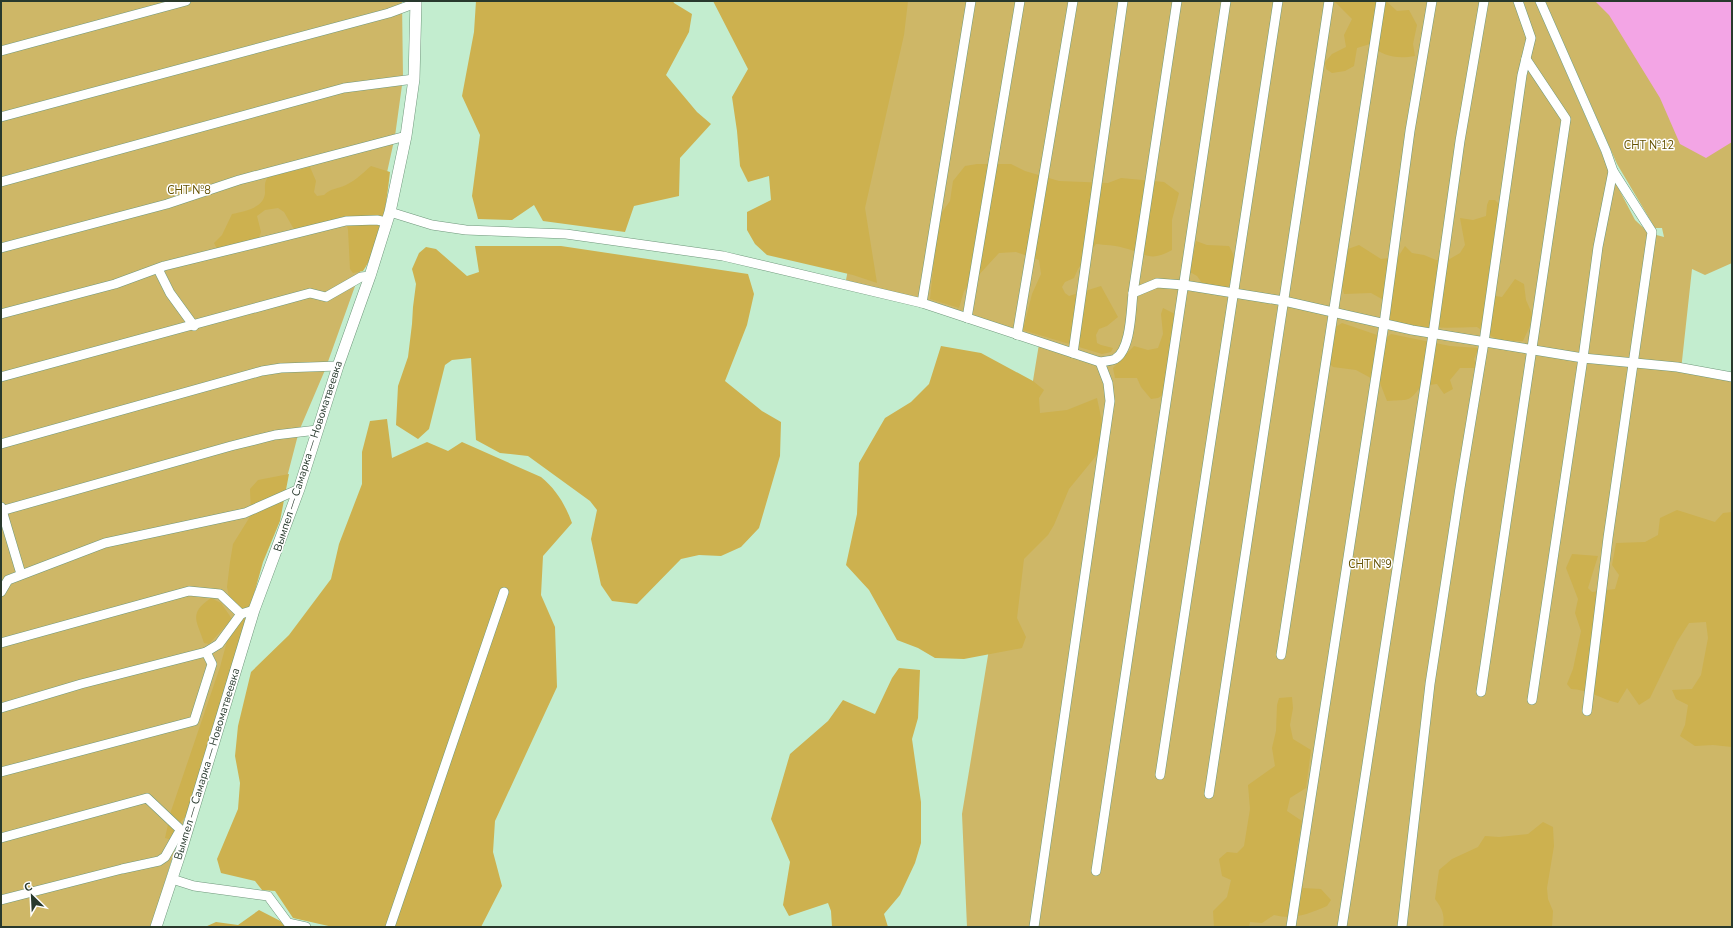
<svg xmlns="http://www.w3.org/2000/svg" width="1733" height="928" font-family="'Nunito Sans',sans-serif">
  <rect width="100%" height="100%" fill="#c3edcf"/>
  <g fill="#ceb767">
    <polygon points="1,1 402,1 403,78 395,136 379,209 359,275 325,370 299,431 285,485 247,600 182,827 151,927 1,927"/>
    <polygon points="899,1 1535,1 1609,170 1635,220 1649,233 1664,237 1662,228 1655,228 1617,164 1545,1 1732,1 1732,263 1705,275 1692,269 1681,370 1732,380 1732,927 967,927 962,814 1040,338 846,280"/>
  </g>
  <g fill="#cdb14f">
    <polygon points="476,1 673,1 674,3 692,14 689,32 666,75 697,112 711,124 680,158 679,196 634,206 625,232 543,221 534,205 512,220 478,219 472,196 480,135 462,96 474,32"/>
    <polygon points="713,1 908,1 904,35 865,208 877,283 853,275 767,255 755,244 747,230 747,212 771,200 769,176 748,182 740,166 737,131 732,97 748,69"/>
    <path d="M 1334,1 L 1386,1 L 1397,11 L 1409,10 L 1417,25 L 1413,44 L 1415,56 C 1397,59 1383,57 1370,44 L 1357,48 L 1354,66 L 1345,71 L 1332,73 L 1326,69 L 1325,62 L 1332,54 L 1346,47 L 1344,35 L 1352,19 Z"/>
    <path d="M 977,164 L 1011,164 L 1025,171 L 1059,181 L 1108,183 L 1121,178 L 1164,182 L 1179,193 L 1172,220 L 1172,250 C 1149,263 1146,253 1124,248 C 1115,245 1105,245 1096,244 L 1078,269 L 1074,278 L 1065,282 L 1062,287 L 1065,293 L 1069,296 L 1101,286 L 1118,317 L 1107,326 L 1099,329 L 1096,335 L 1097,343 L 1101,345 L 1113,348 L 1111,352 L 1102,354 L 1023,330 L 1032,294 L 1041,274 L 1039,260 L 1016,252 L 999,253 L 964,291 L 959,308 L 930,299 L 936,241 L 942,212 L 950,201 L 953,181 L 965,166 Z"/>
    <path d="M 371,166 L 390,172 C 386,206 382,243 363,271 L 353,273 L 350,269 L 348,230 L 345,216 L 295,231 L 284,212 L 278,208 L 265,210 L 257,216 L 261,232 L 259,238 L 217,249 L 214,243 L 222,235 L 232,214 C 245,211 264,208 265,193 C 265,187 264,182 268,177 L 310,167 L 316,181 L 314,192 L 317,196 L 324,195 C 331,188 338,189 346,185 C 356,180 363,173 371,166 Z"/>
    <path d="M 1489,200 L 1495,200 L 1500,205 L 1487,286 L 1495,296 L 1502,297 L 1515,279 L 1524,284 L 1526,300 L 1532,314 L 1530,326 L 1523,341 C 1500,341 1495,340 1477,327 C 1446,328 1416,329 1386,321 L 1391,304 L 1371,293 L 1344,294 L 1342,287 L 1348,249 L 1359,245 L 1381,259 L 1398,257 L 1405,246 L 1412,253 L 1424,255 L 1436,260 L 1448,260 L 1460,253 L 1465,245 L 1460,218 L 1473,220 L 1486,216 L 1487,205 Z"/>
    <path d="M 1196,241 L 1207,245 L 1229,246 C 1239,262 1234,271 1228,288 L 1202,283 L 1197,276 L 1190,272 Z"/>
    <polygon points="475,246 561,246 748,274 754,294 747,325 725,381 762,411 781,422 780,456 759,528 741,547 721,556 699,555 681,559 637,604 612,601 601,585 591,539 597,510 590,501 528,456 500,453 476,440 471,358 452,360 445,365 429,429 418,439 396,425 398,386 408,357 412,324 413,307 416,284 412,269 419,253 426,247 436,249 467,276 479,272"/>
    <polygon points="1163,308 1175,314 1166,393 1158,398 1151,399 1141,387 1137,378 1115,378 1113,368 1134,346 1148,350 1158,348 1163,334 1161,314"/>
    <path d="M 1342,323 L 1386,338 L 1391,334 L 1450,346 L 1479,348 L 1474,359 L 1478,368 L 1460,368 L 1450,380 L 1453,389 L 1444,394 L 1437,384 L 1421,386 C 1408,404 1407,399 1387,401 L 1380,383 L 1356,370 L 1333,367 L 1329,363 L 1334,328 Z"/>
    <polygon points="941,346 981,353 1033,381 1044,390 1039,398 1040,413 1067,410 1097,398 1105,436 1096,456 1069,489 1054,525 1048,535 1024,559 1017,618 1026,637 1022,648 964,659 935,658 918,648 897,640 869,590 846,565 857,514 859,463 885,418 911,402 929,384"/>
    <path d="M 387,419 L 392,458 L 427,442 L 448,451 L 462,442 L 541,477 C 556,489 566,506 572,523 L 543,556 L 541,595 L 555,627 L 557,687 L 495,821 L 493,852 L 502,886 L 481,927 L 333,927 L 293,918 L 275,891 L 262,890 L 255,881 L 221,873 L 217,859 L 238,809 L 240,783 L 235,756 L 238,726 L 251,672 L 289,635 L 331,579 L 339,544 L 362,484 L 362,452 L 370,421 Z"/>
    <polygon points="289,474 280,521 263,562 239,648 188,815 181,821 172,840 165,838 171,811 220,667 236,608 229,597 227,587 230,562 233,544 251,515 250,489 258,480"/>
    <path d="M 1677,510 L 1715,522 L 1723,513 L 1732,512 L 1732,747 L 1713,745 L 1695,746 L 1680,736 L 1685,725 L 1688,705 L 1676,699 L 1672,690 L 1692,689 L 1701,675 L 1708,638 L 1706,622 L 1689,623 L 1677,642 L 1650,698 L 1639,705 L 1627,688 L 1618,703 C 1601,699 1587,689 1571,689 L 1567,684 L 1573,669 L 1581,631 L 1575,613 L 1578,599 L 1566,568 L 1572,554 L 1598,556 L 1588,588 L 1592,592 L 1615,589 L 1619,575 L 1612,565 L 1616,543 L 1645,542 L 1658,535 L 1660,518 Z"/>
    <path d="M 211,598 L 221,603 L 232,619 L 209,644 L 204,643 C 198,622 187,614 211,598 Z"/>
    <polygon points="899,668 920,670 918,718 912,739 921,802 921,843 915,863 900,895 884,914 888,927 832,927 831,911 828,903 789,916 783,905 790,862 771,819 790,754 828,721 843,700 875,714 892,678"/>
    <path d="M 1292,697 L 1293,708 L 1290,725 L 1293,739 L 1311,750 L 1306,788 L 1290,798 L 1287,811 L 1302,821 L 1297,849 L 1303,888 L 1321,889 L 1331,900 L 1327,906 C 1308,914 1294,920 1274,915 L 1262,923 L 1250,922 L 1249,927 L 1214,927 L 1213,911 L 1227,897 L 1231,880 L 1222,876 L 1219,859 L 1227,852 L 1237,853 L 1244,846 L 1250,809 L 1248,785 L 1275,766 L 1272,748 L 1276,731 L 1277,705 L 1279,698 Z"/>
    <path d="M 1543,822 L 1553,827 L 1554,846 L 1547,888 L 1548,899 L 1553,911 L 1552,927 L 1443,927 C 1445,915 1442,908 1435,899 L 1439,870 L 1452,859 L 1478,847 L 1485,836 L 1499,837 L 1528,834 Z"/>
    <polygon points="259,910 292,927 205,927 216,922 238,925"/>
  </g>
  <polygon fill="#f3a5e5" points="1595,1 1732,1 1732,142 1706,158 1680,144 1660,98 1609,15"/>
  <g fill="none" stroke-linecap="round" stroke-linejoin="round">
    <g stroke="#6f977b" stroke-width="10">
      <g id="minor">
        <polyline points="1540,1 1606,151 1613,171 1652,232 1608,538 1587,711"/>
        <polyline points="1,51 186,1"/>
        <polyline points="1,117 389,13 416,3"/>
        <polyline points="1,182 344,88 414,79"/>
        <path d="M 390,212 L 432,225 L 466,230 L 566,234 L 723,256 L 922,303 L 1100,362 C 1105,361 1111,361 1115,359 C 1131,350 1131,310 1133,293 L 1157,283 L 1184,285 L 1284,301 L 1412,330 L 1583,358 L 1677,367 L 1732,377"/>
        <polyline points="1,248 167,204 239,180 406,136"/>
        <polyline points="158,269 170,293 194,326"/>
        <polyline points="1133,293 1177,1"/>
        <polyline points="922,303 971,1"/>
        <polyline points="1,314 115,284 164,266 346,221 377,220 386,222"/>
        <polyline points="967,318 1020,1"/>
        <polyline points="1017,335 1073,1"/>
        <polyline points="1073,353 1123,1"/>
        <polyline points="1,377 310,293 326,297 361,277 370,276"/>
        <polyline points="1,444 262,371 281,368 338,366"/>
        <polyline points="1,507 21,574"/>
        <polyline points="1,511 231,446 275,435 317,430"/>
        <polyline points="1,592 8,580 105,543 245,513 299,489"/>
        <polyline points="1,643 189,591 220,594 241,614 254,610"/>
        <polyline points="1281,655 1381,1"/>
        <polyline points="1481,692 1566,119 1526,59"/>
        <polyline points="1532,700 1583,358 1598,247 1613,171"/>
        <polyline points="1,708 81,684 206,652 219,644 241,614"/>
        <polyline points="1,772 194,721 212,664 206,652"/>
        <polyline points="1160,775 1278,1"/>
        <polyline points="1209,794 1329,1"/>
        <polyline points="1,838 147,798 183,832 186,832"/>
        <polyline points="1096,871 1226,1"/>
        <polyline points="172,879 194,886 268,896 288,923 306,927"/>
        <polyline points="1,900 122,869 159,861 165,857 178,834 183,832"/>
        <polyline points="390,927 504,592"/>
        <polyline points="1034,927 1110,401 1108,383 1100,362"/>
        <polyline points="1291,927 1384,324 1410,131 1432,1"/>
        <polyline points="1342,927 1433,334 1460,141 1484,1"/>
        <polyline points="1402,927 1430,684 1460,488 1484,342 1522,75 1531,38 1518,1"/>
      </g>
    </g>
    <g stroke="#6f977b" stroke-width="12">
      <polyline id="major" points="156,927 181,851 254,610 299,489 338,366 370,276 390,212 406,136 414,79 416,1"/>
    </g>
    <use href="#minor" stroke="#fff" stroke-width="9"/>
    <use href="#major" stroke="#fff" stroke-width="11"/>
  </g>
  <g text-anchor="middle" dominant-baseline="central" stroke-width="3" stroke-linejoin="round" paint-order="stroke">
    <g font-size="11" fill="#635000" stroke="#fff">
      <text x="1649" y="145">СНТ №12</text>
      <text x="189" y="190">СНТ №8</text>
      <text x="1370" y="564">СНТ №9</text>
    </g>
    <g font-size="11" fill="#28392d" stroke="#fff">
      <text transform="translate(308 456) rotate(-72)">Вымпел — Самарка — Новоматвеевка</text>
      <text transform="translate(207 764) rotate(-73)">Вымпел — Самарка — Новоматвеевка</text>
    </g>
  </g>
  <rect width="1733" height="928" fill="none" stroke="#28392d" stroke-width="4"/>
  <g transform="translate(32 896) rotate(336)" stroke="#ffffff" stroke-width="3" paint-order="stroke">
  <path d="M0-3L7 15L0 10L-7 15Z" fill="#28392d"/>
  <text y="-6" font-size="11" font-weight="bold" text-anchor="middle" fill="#28392d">С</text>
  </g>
</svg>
